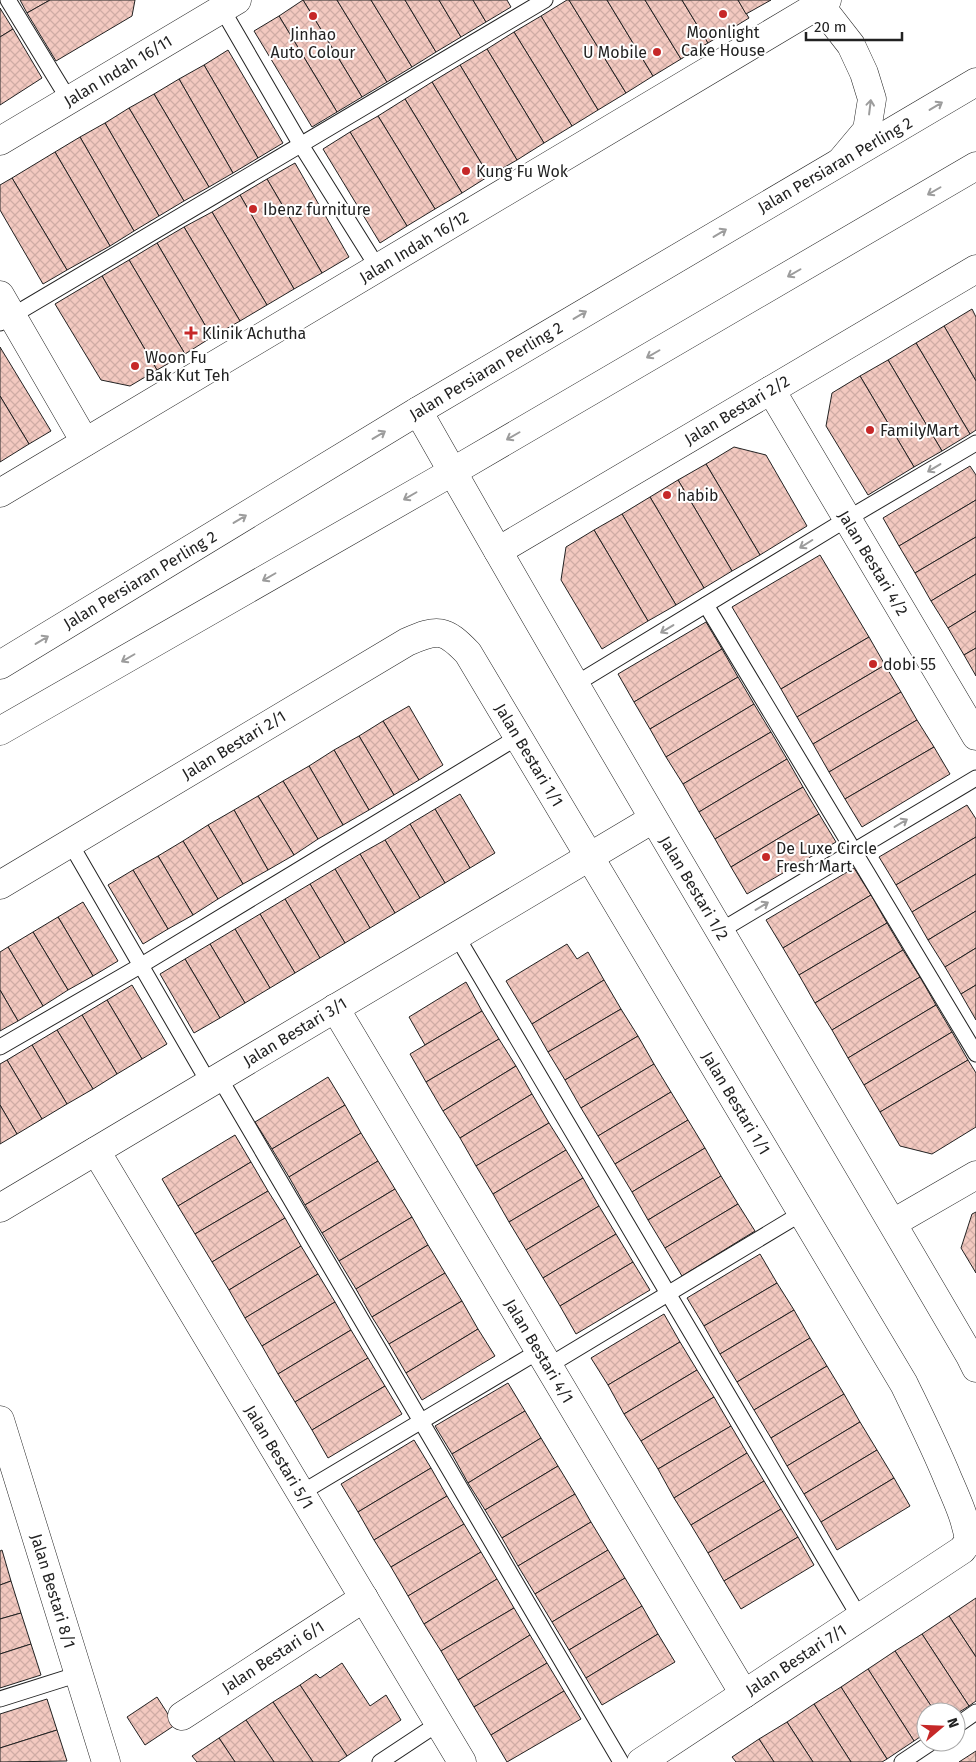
<svg xmlns="http://www.w3.org/2000/svg" width="976" height="1762" font-family="'Fira Sans',sans-serif">
  <defs>
    <pattern id="building-cross-hatch" width="8" height="8" patternUnits="userSpaceOnUse" patternTransform="scale(1.25)"><rect width="8" height="8" fill="#f3c9c0"/><path d="M0 0l8 8M0 8l8-8" fill="none" stroke="#d0aca5"/></pattern>
  </defs>
  <rect width="100%" height="100%" fill="#fff"/>
  <g fill="url(#building-cross-hatch)" stroke="#222">
    <polygon points="20,0 50,0 27,13"/>
    <polygon points="50,0 135,0 132,16 56,61 27,13"/>
    <polygon points="303,0 337,0 387,82 362,97"/>
    <polygon points="303,0 362,97 337,112 279,16"/>
    <polygon points="337,0 371,0 412,67 387,82"/>
    <polygon points="371,0 405,0 436,52 412,67"/>
    <polygon points="405,0 439,0 461,37 436,52"/>
    <polygon points="439,0 473,0 486,22 461,37"/>
    <polygon points="473,0 507,0 511,7 486,22"/>
    <polygon points="567,0 569,0 626,93 598,110 541,16"/>
    <polygon points="569,0 607,0 653,76 626,93"/>
    <polygon points="607,0 645,0 681,59 653,76"/>
    <polygon points="645,0 682,0 708,43 681,59"/>
    <polygon points="682,0 738,0 749,18 708,43"/>
    <polygon points="738,0 771,0 746,14"/>
    <polygon points="0,8 13,29 0,37"/>
    <polygon points="279,16 337,112 312,127 254,31"/>
    <polygon points="541,16 598,110 572,126 514,32"/>
    <polygon points="13,29 42,78 0,105 0,37"/>
    <polygon points="514,32 572,126 544,143 487,49"/>
    <polygon points="487,49 544,143 517,160 460,65"/>
    <polygon points="228,50 283,143 258,158 204,65"/>
    <polygon points="204,65 258,158 233,173 179,79"/>
    <polygon points="460,65 517,160 489,176 432,82"/>
    <polygon points="179,79 233,173 209,187 154,94"/>
    <polygon points="432,82 489,176 462,193 405,99"/>
    <polygon points="154,94 209,187 184,201 129,108"/>
    <polygon points="405,99 462,193 435,209 378,116"/>
    <polygon points="129,108 184,201 159,216 105,123"/>
    <polygon points="378,116 435,209 407,226 350,132"/>
    <polygon points="105,123 159,216 134,231 80,137"/>
    <polygon points="350,132 407,226 380,243 323,149"/>
    <polygon points="80,137 134,231 110,246 55,152"/>
    <polygon points="55,152 110,246 67,270 12,178"/>
    <polygon points="295,163 349,257 322,273 267,179"/>
    <polygon points="12,178 67,270 43,284 0,210 0,185"/>
    <polygon points="267,179 322,273 294,289 240,195"/>
    <polygon points="240,195 294,289 267,305 212,212"/>
    <polygon points="212,212 267,305 240,321 184,227"/>
    <polygon points="184,227 240,321 212,337 157,243"/>
    <polygon points="157,243 212,337 185,354 129,260"/>
    <polygon points="129,260 185,354 157,370 102,276"/>
    <polygon points="102,276 157,370 130,386 101,380 55,304"/>
    <polygon points="972,309 976,317 976,381 944,326"/>
    <polygon points="944,326 976,381 976,430 970,434 916,343"/>
    <polygon points="916,343 970,434 942,451 888,360"/>
    <polygon points="0,347 51,431 29,444 0,396"/>
    <polygon points="888,360 942,451 914,467 860,376"/>
    <polygon points="860,376 914,467 868,495 826,426 832,393"/>
    <polygon points="0,396 29,444 0,462"/>
    <polygon points="734,447 766,455 807,526 760,555 706,464"/>
    <polygon points="706,464 760,555 732,571 678,480"/>
    <polygon points="970,466 976,475 976,500 899,546 883,518"/>
    <polygon points="678,480 732,571 704,588 650,497"/>
    <polygon points="650,497 704,588 676,605 622,514"/>
    <polygon points="976,500 976,537 915,573 899,546"/>
    <polygon points="622,514 676,605 648,621 594,530"/>
    <polygon points="594,530 648,621 602,649 561,580 566,547"/>
    <polygon points="976,537 976,574 931,601 915,573"/>
    <polygon points="820,555 869,637 781,689 732,607"/>
    <polygon points="976,574 976,611 948,628 931,601"/>
    <polygon points="976,611 976,648 964,655 948,628"/>
    <polygon points="706,622 722,649 634,702 618,674"/>
    <polygon points="869,637 885,665 797,717 781,689"/>
    <polygon points="976,648 976,676 964,655"/>
    <polygon points="722,649 738,677 650,729 634,702"/>
    <polygon points="885,665 901,692 813,744 797,717"/>
    <polygon points="738,677 754,704 666,757 650,729"/>
    <polygon points="901,692 917,720 829,772 813,744"/>
    <polygon points="754,704 771,732 683,784 666,757"/>
    <polygon points="409,706 443,765 419,780 383,721"/>
    <polygon points="917,720 934,747 845,799 829,772"/>
    <polygon points="383,721 419,780 394,795 359,736"/>
    <polygon points="771,732 787,759 699,812 683,784"/>
    <polygon points="359,736 394,795 369,810 334,750"/>
    <polygon points="934,747 950,774 862,827 845,799"/>
    <polygon points="334,750 369,810 343,825 309,766"/>
    <polygon points="787,759 803,787 715,839 699,812"/>
    <polygon points="309,766 343,825 318,839 283,781"/>
    <polygon points="283,781 318,839 294,855 258,796"/>
    <polygon points="803,787 819,814 731,867 715,839"/>
    <polygon points="460,794 495,853 470,868 435,809"/>
    <polygon points="258,796 294,855 268,870 234,810"/>
    <polygon points="967,805 976,819 976,837 896,885 879,857"/>
    <polygon points="435,809 470,868 445,883 410,824"/>
    <polygon points="234,810 268,870 243,884 208,825"/>
    <polygon points="819,814 836,842 747,894 731,867"/>
    <polygon points="410,824 445,883 420,898 385,840"/>
    <polygon points="208,825 243,884 218,899 183,841"/>
    <polygon points="976,837 976,874 912,912 896,885"/>
    <polygon points="385,840 420,898 395,913 360,854"/>
    <polygon points="183,841 218,899 193,915 158,856"/>
    <polygon points="360,854 395,913 370,928 335,869"/>
    <polygon points="158,856 193,915 168,929 133,870"/>
    <polygon points="854,868 871,895 783,948 766,920"/>
    <polygon points="335,869 370,928 345,943 310,884"/>
    <polygon points="133,870 168,929 143,944 108,885"/>
    <polygon points="976,874 976,911 928,940 912,912"/>
    <polygon points="310,884 345,943 320,958 285,899"/>
    <polygon points="871,895 887,923 799,975 783,948"/>
    <polygon points="285,899 320,958 295,973 260,914"/>
    <polygon points="83,902 118,961 93,976 58,917"/>
    <polygon points="976,911 976,948 945,967 928,940"/>
    <polygon points="260,914 295,973 270,988 235,929"/>
    <polygon points="58,917 93,976 68,990 33,932"/>
    <polygon points="887,923 903,950 815,1003 799,975"/>
    <polygon points="235,929 270,988 245,1003 210,944"/>
    <polygon points="33,932 68,990 43,1006 8,947"/>
    <polygon points="210,944 245,1003 220,1018 185,959"/>
    <polygon points="567,944 577,959 588,952 604,980 532,1024 506,981"/>
    <polygon points="8,947 43,1006 18,1021 0,990 0,952"/>
    <polygon points="976,948 976,985 961,994 945,967"/>
    <polygon points="903,950 920,977 832,1030 815,1003"/>
    <polygon points="185,959 220,1018 194,1033 160,974"/>
    <polygon points="920,977 936,1005 848,1058 832,1030"/>
    <polygon points="604,980 621,1009 548,1052 532,1024"/>
    <polygon points="466,982 482,1011 425,1045 409,1017"/>
    <polygon points="132,985 167,1044 142,1059 107,1000"/>
    <polygon points="976,985 976,1020 961,994"/>
    <polygon points="0,990 18,1021 0,1031"/>
    <polygon points="107,1000 142,1059 117,1074 82,1015"/>
    <polygon points="936,1005 952,1032 864,1085 848,1058"/>
    <polygon points="621,1009 638,1036 565,1080 548,1052"/>
    <polygon points="482,1011 499,1039 426,1082 410,1054"/>
    <polygon points="82,1015 117,1074 93,1089 57,1030"/>
    <polygon points="57,1030 93,1089 67,1104 32,1045"/>
    <polygon points="952,1032 968,1060 880,1112 864,1085"/>
    <polygon points="638,1036 654,1064 581,1108 565,1080"/>
    <polygon points="499,1039 516,1066 443,1111 426,1082"/>
    <polygon points="32,1045 67,1104 42,1119 7,1060"/>
    <polygon points="7,1060 42,1119 17,1134 0,1105 0,1064"/>
    <polygon points="968,1060 976,1073 976,1127 932,1154 900,1146 880,1112"/>
    <polygon points="654,1064 671,1092 598,1136 581,1108"/>
    <polygon points="516,1066 532,1094 460,1138 443,1111"/>
    <polygon points="328,1077 345,1105 272,1149 255,1122"/>
    <polygon points="671,1092 688,1120 615,1164 598,1136"/>
    <polygon points="532,1094 549,1123 476,1166 460,1138"/>
    <polygon points="0,1105 17,1134 0,1144"/>
    <polygon points="345,1105 361,1133 289,1177 272,1149"/>
    <polygon points="688,1120 705,1148 632,1192 615,1164"/>
    <polygon points="549,1123 566,1150 493,1194 476,1166"/>
    <polygon points="361,1133 378,1161 305,1205 289,1177"/>
    <polygon points="235,1135 251,1162 178,1206 162,1179"/>
    <polygon points="705,1148 721,1176 648,1220 632,1192"/>
    <polygon points="566,1150 583,1178 509,1222 493,1194"/>
    <polygon points="378,1161 395,1189 322,1233 305,1205"/>
    <polygon points="251,1162 268,1191 195,1234 178,1206"/>
    <polygon points="721,1176 738,1204 665,1248 648,1220"/>
    <polygon points="583,1178 599,1206 526,1250 509,1222"/>
    <polygon points="395,1189 412,1217 339,1261 322,1233"/>
    <polygon points="268,1191 285,1218 212,1262 195,1234"/>
    <polygon points="738,1204 755,1231 682,1276 665,1248"/>
    <polygon points="599,1206 616,1234 543,1278 526,1250"/>
    <polygon points="976,1212 976,1273 961,1248 972,1214"/>
    <polygon points="412,1217 428,1245 356,1289 339,1261"/>
    <polygon points="285,1218 301,1246 229,1290 212,1262"/>
    <polygon points="616,1234 633,1262 560,1306 543,1278"/>
    <polygon points="428,1245 445,1273 372,1317 356,1289"/>
    <polygon points="301,1246 318,1274 245,1318 229,1290"/>
    <polygon points="760,1254 777,1283 704,1326 687,1298"/>
    <polygon points="633,1262 650,1290 576,1334 560,1306"/>
    <polygon points="445,1273 462,1301 389,1344 372,1317"/>
    <polygon points="318,1274 335,1302 262,1346 245,1318"/>
    <polygon points="777,1283 794,1310 720,1354 704,1326"/>
    <polygon points="462,1301 478,1329 406,1373 389,1344"/>
    <polygon points="335,1302 351,1330 278,1374 262,1346"/>
    <polygon points="794,1310 810,1338 737,1382 720,1354"/>
    <polygon points="664,1314 680,1342 608,1385 591,1358"/>
    <polygon points="478,1329 495,1356 422,1400 406,1373"/>
    <polygon points="351,1330 368,1358 295,1402 278,1374"/>
    <polygon points="810,1338 827,1366 754,1410 737,1382"/>
    <polygon points="680,1342 697,1370 624,1414 608,1385"/>
    <polygon points="368,1358 385,1386 312,1430 295,1402"/>
    <polygon points="827,1366 844,1394 771,1438 754,1410"/>
    <polygon points="697,1370 714,1397 641,1441 624,1414"/>
    <polygon points="508,1383 525,1411 452,1454 435,1426"/>
    <polygon points="385,1386 402,1414 328,1458 312,1430"/>
    <polygon points="844,1394 860,1422 787,1466 771,1438"/>
    <polygon points="714,1397 731,1426 658,1469 641,1441"/>
    <polygon points="525,1411 541,1438 468,1483 452,1454"/>
    <polygon points="860,1422 877,1450 804,1494 787,1466"/>
    <polygon points="731,1426 747,1453 674,1498 658,1469"/>
    <polygon points="541,1438 558,1466 485,1510 468,1483"/>
    <polygon points="414,1440 431,1468 358,1512 341,1484"/>
    <polygon points="877,1450 894,1478 821,1522 804,1494"/>
    <polygon points="747,1453 764,1481 691,1525 674,1498"/>
    <polygon points="558,1466 575,1494 502,1538 485,1510"/>
    <polygon points="431,1468 447,1496 374,1540 358,1512"/>
    <polygon points="894,1478 910,1506 837,1550 821,1522"/>
    <polygon points="764,1481 781,1509 708,1553 691,1525"/>
    <polygon points="575,1494 591,1522 518,1566 502,1538"/>
    <polygon points="447,1496 464,1524 391,1567 374,1540"/>
    <polygon points="781,1509 798,1537 724,1581 708,1553"/>
    <polygon points="591,1522 608,1550 535,1594 518,1566"/>
    <polygon points="464,1524 481,1552 408,1596 391,1567"/>
    <polygon points="798,1537 814,1565 741,1609 724,1581"/>
    <polygon points="2,1550 11,1581 0,1585 0,1551"/>
    <polygon points="608,1550 625,1578 552,1622 535,1594"/>
    <polygon points="481,1552 497,1579 424,1624 408,1596"/>
    <polygon points="625,1578 642,1606 569,1650 552,1622"/>
    <polygon points="497,1579 514,1608 441,1651 424,1624"/>
    <polygon points="11,1581 21,1613 0,1619 0,1585"/>
    <polygon points="976,1598 976,1657 949,1616"/>
    <polygon points="642,1606 658,1634 586,1678 569,1650"/>
    <polygon points="514,1608 530,1635 458,1680 441,1651"/>
    <polygon points="21,1613 31,1644 0,1654 0,1619"/>
    <polygon points="949,1616 976,1657 976,1701 969,1706 922,1634"/>
    <polygon points="658,1634 675,1662 602,1705 586,1678"/>
    <polygon points="922,1634 969,1706 956,1714 956,1712 935,1712 895,1651"/>
    <polygon points="530,1635 547,1663 474,1707 458,1680"/>
    <polygon points="31,1644 41,1675 0,1688 0,1654"/>
    <polygon points="895,1651 935,1712 926,1712 926,1733 914,1741 868,1669"/>
    <polygon points="342,1663 370,1706 386,1695 401,1720 347,1756 300,1685 316,1674 320,1678"/>
    <polygon points="547,1663 564,1691 491,1735 474,1707"/>
    <polygon points="868,1669 914,1741 887,1759 841,1687"/>
    <polygon points="300,1685 347,1756 338,1762 313,1762 273,1702"/>
    <polygon points="841,1687 887,1759 882,1762 851,1762 814,1704"/>
    <polygon points="564,1691 581,1719 507,1762 491,1735"/>
    <polygon points="157,1697 175,1725 145,1745 127,1717"/>
    <polygon points="47,1699 57,1730 0,1748 0,1714"/>
    <polygon points="273,1702 313,1762 274,1762 246,1720"/>
    <polygon points="814,1704 851,1762 813,1762 787,1722"/>
    <polygon points="246,1720 274,1762 235,1762 219,1738"/>
    <polygon points="787,1722 813,1762 774,1762 759,1739"/>
    <polygon points="57,1730 67,1761 0,1762 0,1748"/>
    <polygon points="219,1738 235,1762 197,1762 192,1756"/>
    <polygon points="759,1739 774,1762 736,1762 732,1757"/>
    <polygon points="976,1751 976,1762 959,1762"/>
  </g>
  <g fill="none" stroke-linecap="round" stroke-linejoin="round">
    <g stroke="#222" stroke-width="17">
      <g id="service">
        <polyline points="8,0 69,100"/>
        <polyline points="222,9 301,145 378,268"/>
        <polyline points="0,323 545,0"/>
        <polyline points="706,605 976,1054"/>
        <polyline points="574,685 847,519 976,443"/>
        <polyline points="70,843 209,1083"/>
        <polyline points="720,931 976,778"/>
        <polyline points="456,935 860,1618"/>
        <polyline points="0,1047 140,966 518,737"/>
        <polyline points="219,1077 621,1762"/>
        <polyline points="548,1366 802,1213"/>
        <polyline points="301,1493 539,1351"/>
        <polyline points="0,1699 79,1674"/>
        <polyline points="956,1726 976,1712"/>
        <polyline points="380,1762 439,1723"/>
        <polyline points="902,1762 932,1742"/>
      </g>
    </g>
    <g stroke="#222" stroke-width="29">
      <g id="minor">
        <polyline points="816,0 851,45 864,73 872,99 867,130 841,161"/>
        <polyline points="0,141 237,0"/>
        <polyline points="0,295 85,442"/>
        <polyline points="771,390 976,736"/>
        <path d="M 418,411 C 598,729 786,1041 970,1356 L 976,1368"/>
        <polyline points="0,493 827,0"/>
        <polyline points="498,551 976,269"/>
        <path d="M 0,885 L 407,642 C 438,628 445,629 468,653 L 904,1384 C 919,1415 935,1447 948,1479 C 957,1500 966,1519 969,1541 L 962,1550 L 641,1762"/>
        <polyline points="335,1008 744,1694"/>
        <polyline points="96,1151 462,1762"/>
        <polyline points="0,1208 653,819"/>
        <polyline points="893,1223 976,1175"/>
        <polyline points="0,1420 106,1762"/>
        <polyline points="182,1716 364,1598"/>
      </g>
    </g>
    <g stroke="#222" stroke-width="29">
      <g id="primary">
        <polyline points="0,665 418,411 976,82"/>
        <polyline points="0,731 452,472 976,166"/>
      </g>
    </g>
    <use href="#service" stroke="#fff" stroke-width="15"/>
    <use href="#minor" stroke="#fff" stroke-width="28"/>
    <use href="#primary" stroke="#fff" stroke-width="28"/>
  </g>
  <defs><path id="oneway-shaft" d="M-6 0H5M1.5-3L5.5 0L1.5 3" fill="none" stroke-width="1.6" stroke-linecap="round" stroke-linejoin="round" transform="scale(1.25)"/></defs>
  <g stroke="#9c9c9c">
    <use href="#oneway-shaft" transform="translate(936 106) rotate(-31)"/>
    <use href="#oneway-shaft" transform="translate(870 107) rotate(-83)"/>
    <use href="#oneway-shaft" transform="translate(934 191) rotate(150)"/>
    <use href="#oneway-shaft" transform="translate(720 233) rotate(-31)"/>
    <use href="#oneway-shaft" transform="translate(794 273) rotate(150)"/>
    <use href="#oneway-shaft" transform="translate(580 315) rotate(-31)"/>
    <use href="#oneway-shaft" transform="translate(653 354) rotate(150)"/>
    <use href="#oneway-shaft" transform="translate(379 435) rotate(-31)"/>
    <use href="#oneway-shaft" transform="translate(513 436) rotate(150)"/>
    <use href="#oneway-shaft" transform="translate(934 468) rotate(149)"/>
    <use href="#oneway-shaft" transform="translate(410 496) rotate(150)"/>
    <use href="#oneway-shaft" transform="translate(240 519) rotate(-31)"/>
    <use href="#oneway-shaft" transform="translate(806 544) rotate(148)"/>
    <use href="#oneway-shaft" transform="translate(269 577) rotate(150)"/>
    <use href="#oneway-shaft" transform="translate(667 629) rotate(149)"/>
    <use href="#oneway-shaft" transform="translate(42 640) rotate(-31)"/>
    <use href="#oneway-shaft" transform="translate(128 658) rotate(150)"/>
    <use href="#oneway-shaft" transform="translate(901 823) rotate(-31)"/>
    <use href="#oneway-shaft" transform="translate(762 906) rotate(-31)"/>
  </g>
  <g fill="#c62828" stroke="#fff" stroke-width="2">
    <circle cx="723" cy="14" r="5"/>
    <circle cx="313" cy="16" r="5"/>
    <circle cx="657" cy="52" r="5"/>
    <circle cx="466" cy="171" r="5"/>
    <circle cx="253" cy="209" r="5"/>
    <path d="M188.5 325.5h5v5h5v5h-5v5h-5v-5h-5v-5h5z"/>
    <circle cx="135" cy="366" r="5"/>
    <circle cx="870" cy="430" r="5"/>
    <circle cx="667" cy="495" r="5"/>
    <circle cx="873" cy="664" r="5"/>
    <circle cx="766" cy="857" r="5"/>
  </g>
  <g text-anchor="middle" dominant-baseline="central" stroke-width="4" stroke-linejoin="round" paint-order="stroke">
    <g font-size="16" fill="#222" stroke="#fff" text-anchor="start">
      <text x="723" y="32" text-anchor="middle">Moonlight<tspan x="723" dy="18">Cake House</tspan></text>
      <text x="313" y="34" text-anchor="middle">Jinhao<tspan x="313" dy="18">Auto Colour</tspan></text>
      <text x="647" y="52" text-anchor="end">U Mobile</text>
      <text x="476" y="171">Kung Fu Wok</text>
      <text x="263" y="209">Ibenz furniture</text>
      <text x="202" y="333">Klinik Achutha</text>
      <text x="145" y="357">Woon Fu<tspan x="145" dy="18">Bak Kut Teh</tspan></text>
      <text x="880" y="430">FamilyMart</text>
      <text x="677" y="495">habib</text>
      <text x="883" y="664">dobi 55</text>
      <text x="776" y="848">De Luxe Circle<tspan x="776" dy="18">Fresh Mart</tspan></text>
    </g>
    <g font-size="16" fill="#222" stroke="#fff">
      <text transform="translate(118 71) rotate(-31)">Jalan Indah 16/11</text>
      <text transform="translate(835 165) rotate(-30)">Jalan Persiaran Perling 2</text>
      <text transform="translate(414 247) rotate(-31)">Jalan Indah 16/12</text>
      <text transform="translate(486 371) rotate(-31)">Jalan Persiaran Perling 2</text>
      <text transform="translate(737 410) rotate(-31)">Jalan Bestari 2/2</text>
      <text transform="translate(873 563) rotate(59)">Jalan Bestari 4/2</text>
      <text transform="translate(140 580) rotate(-31)">Jalan Persiaran Perling 2</text>
      <text transform="translate(234 745) rotate(-31)">Jalan Bestari 2/1</text>
      <text transform="translate(529 755) rotate(59)">Jalan Bestari 1/1</text>
      <text transform="translate(694 888) rotate(59)">Jalan Bestari 1/2</text>
      <text transform="translate(295 1032) rotate(-31)">Jalan Bestari 3/1</text>
      <text transform="translate(736 1103) rotate(59)">Jalan Bestari 1/1</text>
      <text transform="translate(539 1351) rotate(59)">Jalan Bestari 4/1</text>
      <text transform="translate(279 1457) rotate(59)">Jalan Bestari 5/1</text>
      <text transform="translate(53 1591) rotate(73)">Jalan Bestari 8/1</text>
      <text transform="translate(273 1657) rotate(-33)">Jalan Bestari 6/1</text>
      <text transform="translate(796 1660) rotate(-33)">Jalan Bestari 7/1</text>
    </g>
  </g>
  <g transform="translate(941 1727) rotate(71)"><circle r="24" fill="#ffffff" stroke="#a7a7a7"/>
  <path d="M0-4L9 19L0 12L-9 19Z" fill="#c62828"/>
  <text y="-8" font-size="14" font-weight="bold" text-anchor="middle" fill="#222222">N</text>
  </g>
  <path d="M806 32v8h96v-8" fill="none" stroke="#222222" stroke-width="2.5"/>
  <text x="814" y="32" font-size="15" fill="#222222" stroke="#ffffff" stroke-width="4" paint-order="stroke">20 m</text>
</svg>
